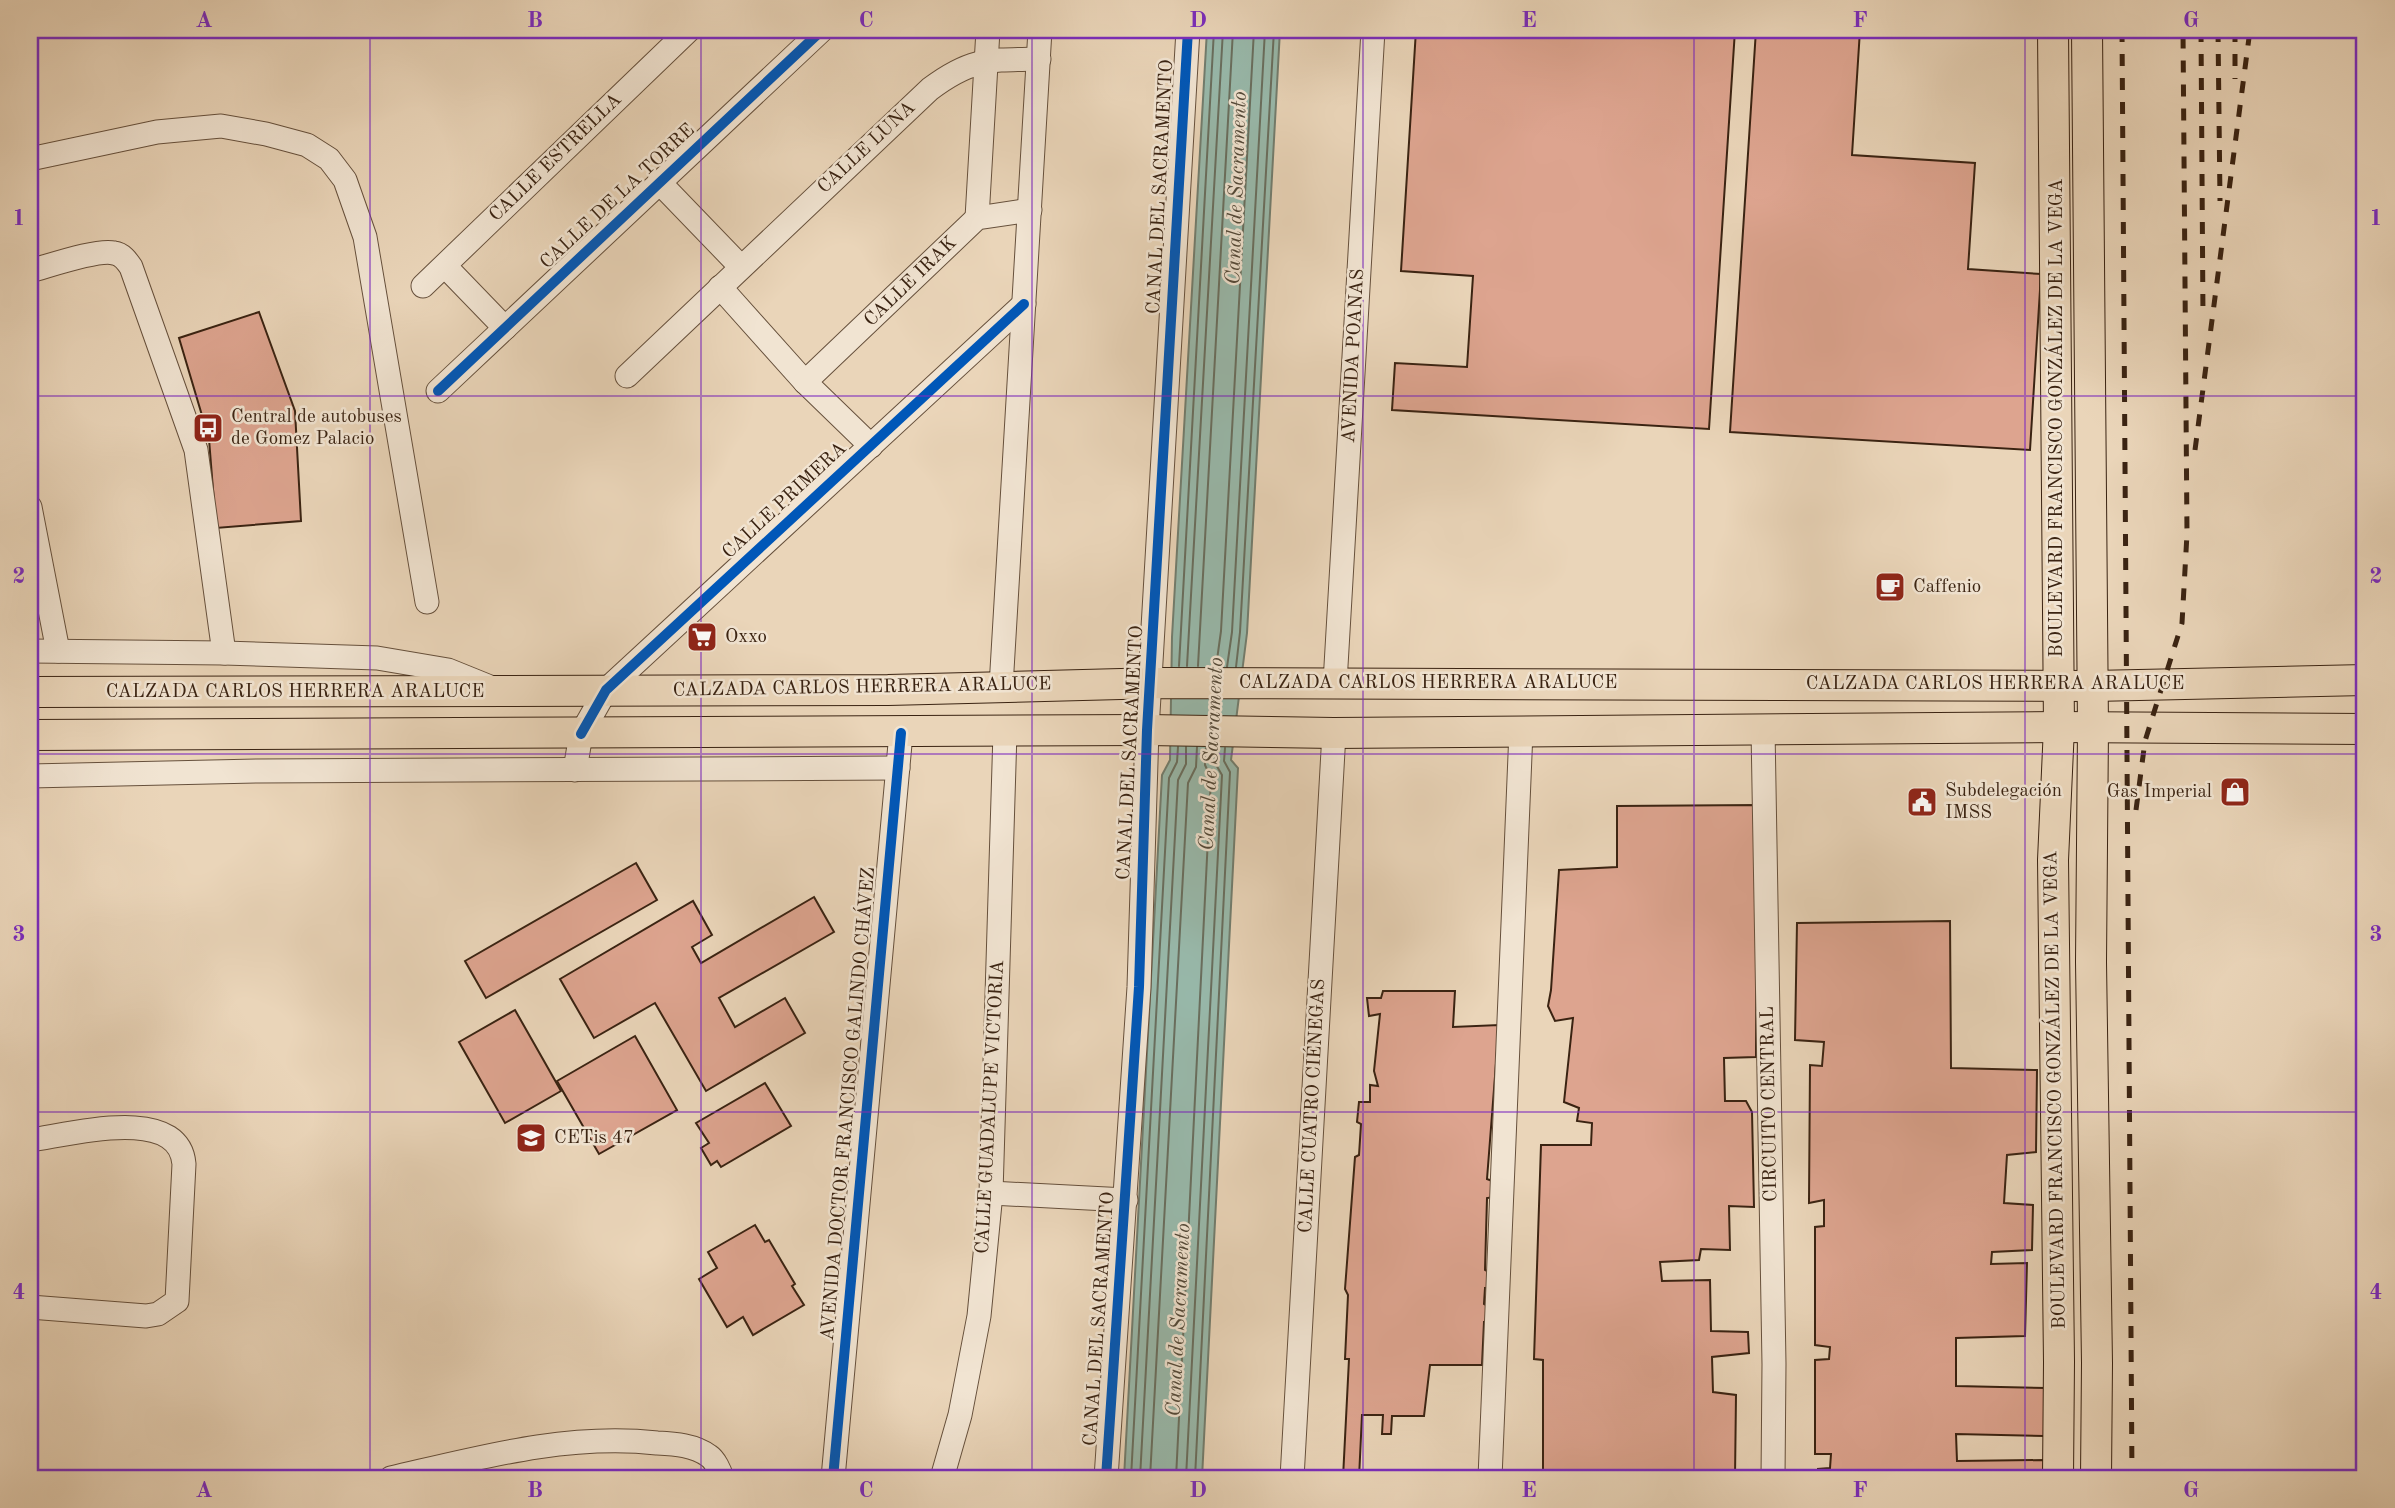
<svg xmlns="http://www.w3.org/2000/svg" width="2395" height="1508" font-family="'Old Standard TT',serif">
  <rect width="100%" height="100%" fill="#ead5b9"/>
  <filter id="stains"><feTurbulence type="fractalNoise" baseFrequency=".00286" numOctaves="4"/><feColorMatrix values="0 0 0 0 .2 0 0 0 0 .09 0 0 0 0 .02 0 0 0 .5 -.17"/></filter>
  <radialGradient id="worn" r=".72"><stop offset=".6" stop-color="#630" stop-opacity="0"/><stop offset="1" stop-color="#630" stop-opacity=".3"/></radialGradient>
  <polygon fill="#98b9ab" stroke="#727d6e" stroke-width="2" points="1207,30 1280,30 1247,633 1231,760 1238,768 1202,1478 1124,1478 1162,775 1170,760 1172,637"/>
  <g fill="none" stroke-linecap="round" stroke-linejoin="round">
    <g stroke="#696e5e" stroke-width="2">
      <polyline points="1179,666 1214,30"/>
      <polyline points="1187,666 1223,30"/>
      <polyline points="1198,666 1233,30"/>
      <polyline points="1216,667 1221,631 1254,30"/>
      <polyline points="1227,667 1232,632 1265,30"/>
      <polyline points="1236,667 1240,632 1274,30"/>
      <polyline points="1131,1478 1169,778 1177,762 1178,747"/>
      <polyline points="1140,1478 1178,780 1186,764 1186,747"/>
      <polyline points="1150,1478 1188,783 1196,767 1197,747"/>
      <polyline points="1176,1478 1211,778 1205,765 1206,748"/>
      <polyline points="1186,1478 1222,775 1215,763 1216,748"/>
      <polyline points="1195,1478 1230,772 1224,761 1225,748"/>
    </g>
  </g>
  <g fill="#dda48f" stroke="#3a2312" stroke-width="2">
    <polygon points="1416,30 1735,30 1709,429 1392,410 1395,363 1467,367 1473,276 1401,271"/>
    <polygon points="1756,30 1860,30 1852,155 1975,163 1968,269 2041,274 2030,450 1730,432"/>
    <polygon points="259,312 295,411 301,521 216,528 209,439 179,338"/>
    <polygon points="1757,805 1756,1057 1724,1058 1725,1101 1746,1101 1752,1112 1754,1207 1729,1206 1730,1250 1701,1249 1699,1260 1660,1262 1662,1281 1710,1280 1711,1331 1748,1332 1749,1353 1712,1357 1713,1392 1736,1395 1735,1478 1543,1478 1543,1360 1534,1359 1541,1145 1591,1145 1592,1123 1577,1121 1579,1108 1564,1102 1573,1018 1555,1021 1548,1006 1551,990 1559,870 1617,867 1617,806"/>
    <polygon points="636,863 657,900 486,998 465,961"/>
    <polygon points="814,897 834,932 719,998 735,1027 785,998 805,1033 706,1091 655,1003 594,1038 560,979 693,901 712,935 692,947 701,963"/>
    <polygon points="1950,921 1951,1068 2037,1070 2036,1152 2007,1155 2004,1203 2033,1205 2032,1250 1992,1252 1991,1264 2027,1263 2025,1336 1956,1338 1956,1386 2046,1388 2044,1436 1956,1434 1957,1461 2044,1460 2043,1478 1818,1478 1818,1469 1830,1468 1831,1454 1815,1454 1815,1360 1829,1359 1830,1347 1815,1345 1815,1227 1824,1226 1824,1200 1809,1203 1810,1065 1822,1066 1824,1042 1795,1040 1797,923"/>
    <polygon points="1383,991 1455,991 1453,1027 1499,1025 1487,1179 1495,1182 1494,1197 1487,1198 1485,1270 1489,1272 1490,1288 1485,1288 1484,1304 1489,1307 1488,1322 1484,1322 1482,1365 1430,1365 1424,1416 1392,1416 1391,1434 1382,1434 1383,1415 1362,1415 1359,1478 1343,1478 1349,1359 1345,1359 1348,1295 1345,1289 1355,1157 1359,1155 1361,1124 1357,1122 1359,1102 1370,1102 1370,1085 1378,1086 1374,1071 1380,1014 1369,1016 1367,998 1381,998"/>
    <polygon points="515,1010 561,1091 505,1123 459,1042"/>
    <polygon points="635,1036 677,1110 599,1154 557,1081"/>
    <polygon points="765,1083 791,1126 721,1167 717,1161 711,1165 701,1148 709,1143 696,1123"/>
    <polygon points="755,1225 765,1242 769,1240 795,1284 792,1286 804,1305 753,1335 743,1317 727,1327 699,1279 717,1268 708,1252"/>
  </g>
  <g fill="none" stroke-linecap="round" stroke-linejoin="round">
    <g stroke="#66503c" stroke-width="25">
      <g id="minor">
        <polyline points="30,159 157,132 221,126 266,134 307,145 329,159 345,180 365,237 427,602"/>
        <polyline points="659,182 741,267"/>
        <polyline points="977,218 988,30"/>
        <polyline points="445,266 505,328"/>
        <path d="M 30,271 C 49,266 97,249 114,253 C 122,254 127,261 131,267 L 196,450 L 224,653"/>
        <polyline points="423,286 689,30"/>
        <polyline points="720,287 805,382 871,446"/>
        <path d="M 627,376 L 930,89 C 971,58 989,60 1039,59"/>
        <polyline points="805,382 977,218 1030,210"/>
        <polyline points="438,391 822,30"/>
        <polyline points="30,507 58,651"/>
        <polyline points="30,651 224,653 377,658 448,670 490,687"/>
        <polyline points="1335,683 1373,30"/>
        <polyline points="1001,687 1040,30"/>
        <polyline points="1763,729 1774,1364 1773,1478"/>
        <polyline points="575,770 581,734 606,690 1024,304"/>
        <polyline points="30,776 257,771 898,768"/>
        <path d="M 30,1140 C 69,1135 179,1104 184,1164 L 177,1301 L 158,1314 L 146,1316 L 30,1307"/>
        <polyline points="991,1193 1126,1200"/>
        <path d="M 391,1478 C 478,1458 567,1433 657,1443 C 675,1444 694,1445 709,1456 C 715,1460 720,1471 722,1478"/>
        <polyline points="833,1478 901,733"/>
        <polyline points="942,1478 960,1415 979,1316 991,1193 1005,732"/>
        <polyline points="1106,1478 1139,987 1147,730 1188,30"/>
        <polyline points="1292,1478 1334,733"/>
        <polyline points="1490,1478 1521,731"/>
      </g>
    </g>
    <g stroke="#3a2312" stroke-width="32">
      <g id="major">
        <polyline points="2053,30 2059,727 2053,860 2059,1362 2058,1478"/>
        <polyline points="2087,30 2093,728 2091,962 2097,1363 2096,1478"/>
        <polyline points="30,692 888,690 1159,683 2093,686 2365,680"/>
        <polyline points="30,735 1147,730 1334,733 2059,727 2365,729"/>
      </g>
    </g>
    <use href="#minor" stroke="#f1e4d2" stroke-width="23"/>
    <use href="#major" stroke="#ead5b9" stroke-width="30"/>
    <g stroke="#3a2312" stroke-width="5" stroke-dasharray="12 12" stroke-linecap="butt">
      <polyline points="2122,30 2132,1478"/>
      <polyline points="2201,30 2203,318"/>
      <polyline points="2218,30 2220,201"/>
      <polyline points="2235,30 2235,79"/>
      <polyline points="2195,450 2250,30"/>
      <polyline points="2136,810 2145,741 2182,623 2187,534 2183,30"/>
    </g>
    <g stroke="#f1e4d2" stroke-width="15">
      <g id="cycleway">
        <polyline points="438,391 822,30"/>
        <polyline points="581,734 606,690 1024,304"/>
        <polyline points="833,1478 901,733"/>
        <polyline points="1106,1478 1139,987 1147,730 1188,30"/>
      </g>
    </g>
    <use href="#cycleway" stroke="#0057b8" stroke-width="10"/>
  </g>
  <path fill="none" stroke="#7b2cbf" stroke-width="2" stroke-opacity="0.55" d="M 370,30 L 370,1478M 701,30 L 701,1478M 1032,30 L 1032,1478M 1363,30 L 1363,1478M 1694,30 L 1694,1478M 2025,30 L 2025,1478M 30,396 L 2365,396M 30,754 L 2365,754M 30,1112 L 2365,1112"/>
  <defs>
    <g id="bus-square" transform="scale(1.575)"><rect x="-9" y="-9" width="18" height="18" rx="4" fill="#8f2418" stroke="#f1e4d2"/><path d="M-5-6H5V4H4V6H2V4H-2V6H-4V4H-5ZM-3.5-4V0h7V-4ZM-3.5 1.2v1.5H-2V1.2ZM2 1.2v1.5H3.5V1.2Z" fill="#fff"/></g>
    <g id="cafe-square" transform="scale(1.575)"><rect x="-9" y="-9" width="18" height="18" rx="4" fill="#8f2418" stroke="#f1e4d2"/><path d="M-5.5-4.5H6V0H3Q3 3.5 0 3.5H-2.5Q-5.5 3.5-5.5 0ZM3-3.2v2h1.7v-2ZM-6 4.5H4V6H-6Z" fill="#fff"/></g>
    <g id="supermarket-square" transform="scale(1.575)"><rect x="-9" y="-9" width="18" height="18" rx="4" fill="#8f2418" stroke="#f1e4d2"/><path d="M-6-5.5h2.5l.6 2H6L4.5 2H-2.5L-4.4-4H-6ZM-1.5 3.2a1.3 1.3 0 1 0 .1 0ZM3 3.2a1.3 1.3 0 1 0 .1 0Z" fill="#fff"/></g>
    <g id="shop-square" transform="scale(1.575)"><rect x="-9" y="-9" width="18" height="18" rx="4" fill="#8f2418" stroke="#f1e4d2"/><path d="M-5-2.5h2.3a2.7 3.5 0 0 1 5.4 0H5L5.5 6h-11ZM-1.5-2.5h3a1.5 2.3 0 0 0-3 0Z" fill="#fff"/></g>
    <g id="civic-square" transform="scale(1.575)"><rect x="-9" y="-9" width="18" height="18" rx="4" fill="#8f2418" stroke="#f1e4d2"/><path d="M-.6-6.5H3V-4.5H.6V-3L4-1V1h2V6H-6V1h2V-1L-.6-3ZM-1.2 2.5V6h2.4V2.5Z" fill="#fff"/></g>
    <g id="school-square" transform="scale(1.575)"><rect x="-9" y="-9" width="18" height="18" rx="4" fill="#8f2418" stroke="#f1e4d2"/><path d="M0-5L7-2L0 1L-7-2ZM-4 1L0 2.5L4 1V4Q0 6-4 4Z" fill="#fff"/></g>
  </defs>
  <g fill-rule="evenodd">
    <use href="#bus-square" x="208" y="428"/>
    <use href="#cafe-square" x="1890" y="587"/>
    <use href="#supermarket-square" x="702" y="637"/>
    <use href="#shop-square" x="2235" y="792"/>
    <use href="#civic-square" x="1922" y="802"/>
    <use href="#school-square" x="531" y="1138"/>
  </g>
  <g text-anchor="middle" dominant-baseline="central" stroke-width="5" stroke-linejoin="round" paint-order="stroke">
    <g font-size="19" fill="#3a2312" stroke="#f1e4d2">
      <text transform="translate(867 148) rotate(-43)">CALLE LUNA</text>
      <text transform="translate(556 158) rotate(-44)">CALLE ESTRELLA</text>
      <text transform="translate(1161 187) rotate(-87)">CANAL DEL SACRAMENTO</text>
      <text transform="translate(618 197) rotate(-43)">CALLE DE LA TORRE</text>
      <text transform="translate(911 282) rotate(-44)">CALLE IRAK</text>
      <text transform="translate(1354 356) rotate(-87)">AVENIDA POANAS</text>
      <text transform="translate(2057 418) rotate(-90)">BOULEVARD FRANCISCO GONZÁLEZ DE LA VEGA</text>
      <text transform="translate(785 501) rotate(-43)">CALLE PRIMERA</text>
      <text x="1428" y="683">CALZADA CARLOS HERRERA ARALUCE</text>
      <text x="1995" y="684">CALZADA CARLOS HERRERA ARALUCE</text>
      <text transform="translate(862 688) rotate(-1)">CALZADA CARLOS HERRERA ARALUCE</text>
      <text x="295" y="692">CALZADA CARLOS HERRERA ARALUCE</text>
      <text transform="translate(1131 753) rotate(-87)">CANAL DEL SACRAMENTO</text>
      <text transform="translate(2056 1090) rotate(-91)">BOULEVARD FRANCISCO GONZÁLEZ DE LA VEGA</text>
      <text transform="translate(849 1104) rotate(-85)">AVENIDA DOCTOR FRANCISCO GALINDO CHÁVEZ</text>
      <text transform="translate(1770 1104) rotate(-91)">CIRCUITO CENTRAL</text>
      <text transform="translate(1313 1106) rotate(-87)">CALLE CUATRO CIÉNEGAS</text>
      <text transform="translate(991 1107) rotate(-87)">CALLE GUADALUPE VICTORIA</text>
      <text transform="translate(1100 1319) rotate(-86)">CANAL DEL SACRAMENTO</text>
    </g>
    <g font-size="19" fill="#3a2312" stroke="#f1e4d2" text-anchor="start">
      <text x="231" y="417">Central de autobuses<tspan x="231" dy="22">de Gomez Palacio</tspan></text>
      <text x="1913" y="587">Caffenio</text>
      <text x="725" y="637">Oxxo</text>
      <text x="1945" y="791">Subdelegación<tspan x="1945" dy="22">IMSS</tspan></text>
      <text x="2212" y="792" text-anchor="end">Gas Imperial</text>
      <text x="554" y="1138">CETis 47</text>
    </g>
    <g font-size="21" font-style="italic" fill="#524838" stroke="#f1e4d2">
      <text transform="translate(1237 188) rotate(-88)">Canal de Sacramento</text>
      <text transform="translate(1212 754) rotate(-87)">Canal de Sacramento</text>
      <text transform="translate(1179 1320) rotate(-87)">Canal de Sacramento</text>
    </g>
  </g>
  <rect width="2395" height="1508" fill="none" stroke="#ead5b9" stroke-width="77"/>
  <rect x="38" y="38" width="2318" height="1432" fill="none" stroke="#7b2cbf" stroke-width="2.5"/>
  <g font-size="23" text-anchor="middle" font-weight="bold" fill="#7b2cbf">
    <text x="204" y="27">A</text>
    <text x="535" y="27">B</text>
    <text x="866" y="27">C</text>
    <text x="1198" y="27">D</text>
    <text x="1529" y="27">E</text>
    <text x="1860" y="27">F</text>
    <text x="2191" y="27">G</text>
    <text x="19" y="225">1</text>
    <text x="2376" y="225">1</text>
    <text x="19" y="583">2</text>
    <text x="2376" y="583">2</text>
    <text x="19" y="941">3</text>
    <text x="2376" y="941">3</text>
    <text x="19" y="1299">4</text>
    <text x="2376" y="1299">4</text>
    <text x="204" y="1497">A</text>
    <text x="535" y="1497">B</text>
    <text x="866" y="1497">C</text>
    <text x="1198" y="1497">D</text>
    <text x="1529" y="1497">E</text>
    <text x="1860" y="1497">F</text>
    <text x="2191" y="1497">G</text>
  </g>
  <rect width="100%" height="100%" filter="url(#stains)"/>
  <rect width="100%" height="100%" fill="url(#worn)"/>
</svg>
